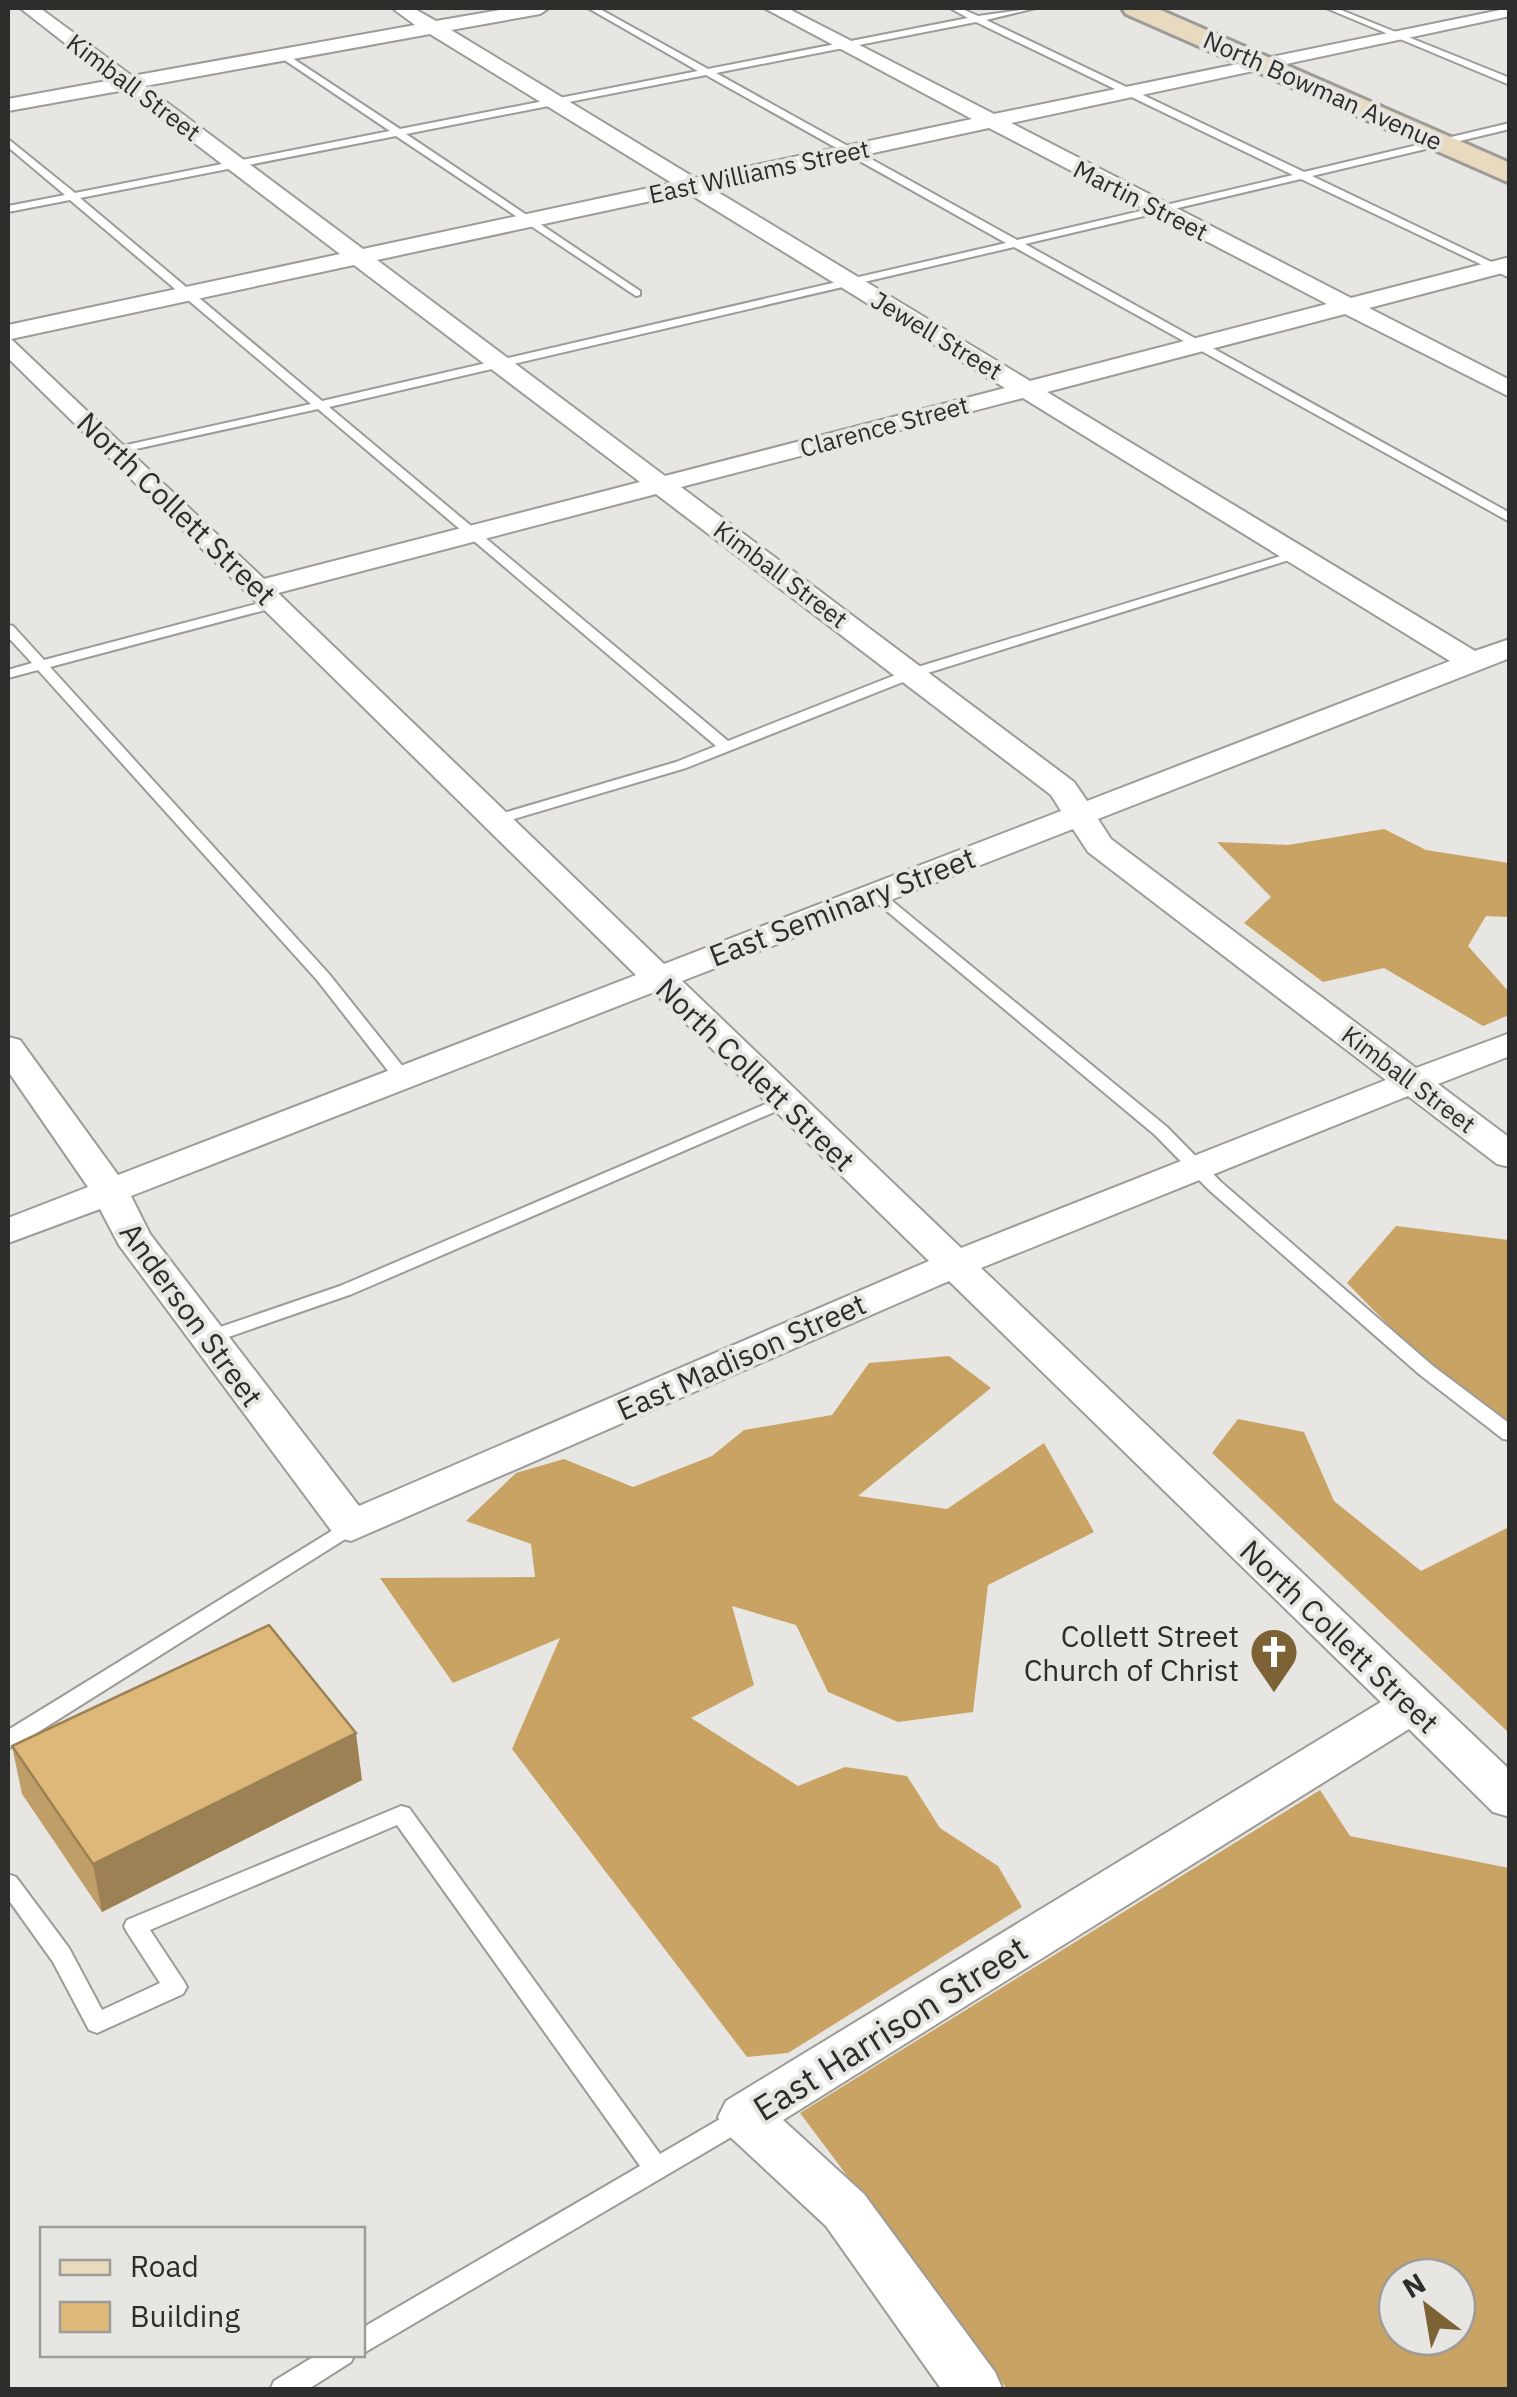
<svg xmlns="http://www.w3.org/2000/svg" width="1517" height="2397" font-family="'IBM Plex Sans',sans-serif">
  <rect width="100%" height="100%" fill="#e8e6e3"/>
  <g fill="#c8a363" fill-rule="evenodd">
    <polygon points="1384,829 1426,850 1509,863 1509,917 1486,916 1468,946 1509,992 1509,1015 1483,1026 1384,968 1323,982 1244,923 1271,897 1217,842 1288,845"/>
    <polygon points="1396,1226 1509,1240 1509,1424 1450,1388 1347,1283"/>
    <polygon points="949,1356 991,1388 858,1496 947,1509 1044,1443 1094,1532 988,1585 973,1712 898,1722 828,1692 796,1625 732,1606 754,1685 691,1718 798,1786 845,1767 907,1776 940,1828 998,1866 1022,1907 788,2053 747,2057 512,1749 560,1638 453,1683 380,1578 535,1577 531,1544 466,1521 516,1473 564,1459 633,1487 712,1456 744,1430 832,1415 869,1363"/>
    <polygon points="1238,1419 1304,1432 1334,1501 1421,1571 1509,1527 1509,1733 1212,1453"/>
    <path d="M 1320,1790 L 1350,1836 L 1509,1868 L 1509,2389 L 1007,2389 L 800,2113 ZM 1397,2277 L 1457,2277 L 1457,2337 L 1397,2337 Z"/>
  </g>
  <g fill="none" stroke-linecap="round" stroke-linejoin="round">
    <g stroke="#9d9b98" stroke-width="4">
      <g id="lane">
        <path d="M 588,8 L 598,8 L 708,69 L 968,18 L 950,8 L 960,8 L 978,16 L 1036,8 L 986,20 L 1304,172 L 1510,123 L 1510,129 L 1312,176 L 1510,271 L 1510,278 L 1301,179 L 1025,244 L 1510,513 L 1510,522 L 1014,247 L 329,407 L 728,741 L 908,670 L 1294,552 L 1305,555 L 918,676 L 686,768 L 500,823 L 490,823 L 490,817 L 676,762 L 716,746 L 318,409 L 113,454 L 113,448 L 311,404 L 70,200 L 8,212 L 8,206 L 65,195 L 8,147 L 8,139 L 75,193 L 390,131 L 280,57 L 278,55 L 283,52 L 400,129 L 698,71 ZM 976,22 L 1293,175 L 1017,240 L 716,73 ZM 706,75 L 1006,243 L 322,401 L 80,198 L 396,136 L 636,296 L 640,295 L 640,291 L 406,134 Z"/>
        <polygon points="1326,8 1336,8 1510,78 1510,85"/>
        <polygon points="275,599 280,600 280,606 50,667 329,974 408,1073 410,1077 408,1081 396,1081 317,980 38,670 8,678 8,670 32,663 8,637 8,625 13,626 44,660"/>
        <polygon points="875,889 880,891 1167,1127 1221,1182 1433,1366 1510,1424 1510,1440 1503,1439 1419,1374 1209,1190 1155,1135 870,897 867,894 870,891"/>
        <polygon points="782,1097 788,1098 790,1102 788,1106 352,1294 214,1342 207,1344 198,1338 200,1334 340,1286"/>
        <polygon points="351,1519 358,1521 361,1526 358,1531 16,1746 8,1748 8,1730"/>
        <polygon points="401,1806 409,1808 660,2154 732,2112 741,2109 750,2112 753,2119 750,2126 362,2354 362,2328 640,2166 397,1825 150,1930 183,1980 187,1987 183,1994 97,2033 89,2030 53,1962 8,1899 8,1874 16,1877 69,1948 102,2010 160,1983 127,1932 124,1926 127,1920"/>
        <polygon points="318,2354 355,2354 351,2362 307,2390 270,2390 274,2381"/>
      </g>
    </g>
    <g stroke="#9d9b98" stroke-width="4">
      <path id="street" d="M 20,8 L 40,8 L 132,76 L 415,25 L 392,8 L 413,8 L 436,21 L 511,8 L 549,8 L 540,14 L 451,30 L 695,178 L 972,119 L 764,8 L 787,8 L 994,114 L 1510,8 L 1510,16 L 1011,123 L 1351,298 L 1510,257 L 1510,271 L 1369,308 L 1510,380 L 1510,397 L 1345,314 L 1047,392 L 1475,651 L 1510,639 L 1510,658 L 1098,819 L 1111,839 L 1416,1068 L 1510,1033 L 1510,1056 L 1438,1084 L 1510,1138 L 1510,1167 L 1497,1164 L 1408,1096 L 981,1268 L 1510,1770 L 1510,1817 L 1493,1812 L 1409,1729 L 783,2120 L 864,2194 L 995,2372 L 1003,2390 L 942,2390 L 826,2226 L 726,2133 L 718,2117 L 726,2101 L 1381,1702 L 949,1281 L 351,1541 L 336,1537 L 119,1245 L 100,1209 L 8,1243 L 8,1218 L 88,1187 L 8,1071 L 8,1037 L 20,1040 L 118,1175 L 636,975 L 8,358 L 8,325 L 340,254 L 125,90 L 8,111 L 8,99 L 112,80 ZM 430,34 L 672,183 L 363,249 L 145,86 ZM 989,128 L 1327,304 L 1030,381 L 711,188 ZM 688,193 L 1005,388 L 665,476 L 377,260 ZM 354,265 L 640,482 L 264,579 L 11,339 ZM 1023,398 L 1450,661 L 1087,801 L 1074,782 L 681,487 ZM 656,494 L 1051,795 L 1061,811 L 664,964 L 278,593 ZM 1073,829 L 1088,852 L 1386,1080 L 961,1248 L 682,981 ZM 654,992 L 929,1261 L 359,1506 L 150,1234 L 131,1196 Z"/>
    </g>
    <g stroke="#9d9b98" stroke-width="6">
      <polygon id="secondary" points="1122,8 1156,8 1510,163 1510,183 1126,14"/>
    </g>
    <use href="#lane" fill="#fff" fill-rule="evenodd"/>
    <use href="#street" fill="#fff" fill-rule="evenodd"/>
    <use href="#secondary" fill="#e8dabe" fill-rule="evenodd"/>
  </g>
  <polygon fill="#bf9e67" points="12,1746 362,1780 102,1912 22,1794"/>
  <polygon fill="#9b8154" points="356,1733 362,1780 102,1912 93,1864"/>
  <polygon fill="#deb878" stroke="#9b8154" stroke-width="2.5" points="269,1625 356,1733 93,1864 12,1746"/>
  <defs>
    <g id="church-pin" transform="scale(2.5)"><path d="M0 17L-7.5 6A9.5 9.5 0 1 1 7.5 6Z" fill="#7c6234" stroke="#e8e6e3"/><path d="M-1.2-6h2.4v3.5h3.3v2.4h-3.3V6h-2.4V-.1h-3.3v-2.4h3.3Z" fill="#fff"/></g>
  </defs>
  <g fill-rule="evenodd">
    <use href="#church-pin" x="1274" y="1652"/>
  </g>
  <g text-anchor="middle" dominant-baseline="central" stroke-width="8" stroke-linejoin="round" paint-order="stroke">
    <g font-size="25" fill="#2d2d2b" stroke="#e8e6e3">
      <text transform="translate(134 87) rotate(37)">Kimball Street</text>
      <text transform="translate(1323 90) rotate(24)">North Bowman Avenue</text>
      <text transform="translate(759 171) rotate(-12)">East Williams Street</text>
      <text transform="translate(1141 200) rotate(27)">Martin Street</text>
      <text transform="translate(937 335) rotate(31)">Jewell Street</text>
      <text transform="translate(884 426) rotate(-15)">Clarence Street</text>
      <text transform="translate(781 574) rotate(37)">Kimball Street</text>
      <text transform="translate(1409 1079) rotate(37)">Kimball Street</text>
    </g>
    <g font-size="30" fill="#2d2d2b" stroke="#e8e6e3">
      <text transform="translate(177 508) rotate(44)">North Collett Street</text>
      <text transform="translate(842 906) rotate(-21)">East Seminary Street</text>
      <text transform="translate(756 1074) rotate(44)">North Collett Street</text>
      <text transform="translate(192 1314) rotate(54)">Anderson Street</text>
      <text transform="translate(741 1356) rotate(-24)">East Madison Street</text>
      <text transform="translate(1340 1636) rotate(44)">North Collett Street</text>
    </g>
    <g font-size="30" fill="#2d2d2b" stroke="#e8e6e3" text-anchor="end">
      <text x="1239" y="1635">Collett Street<tspan x="1239" dy="34">Church of Christ</tspan></text>
    </g>
    <g font-size="35" fill="#2d2d2b" stroke="#e8e6e3">
      <text transform="translate(890 2028) rotate(-32)">East Harrison Street</text>
    </g>
  </g>
  <rect width="1517" height="2397" fill="none" stroke="#2d2d2b" stroke-width="20"/>
  <rect x="40" y="2227" width="325" height="130" fill="#e8e6e3" stroke="#9d9c99" stroke-width="2.5"/>
  <rect x="60" y="2260" width="50" height="15" fill="#e8dabe" stroke="#9d9c99" stroke-width="2.5"/>
  <text x="130" y="2277" font-size="30" fill="#2d2d2b">Road</text>
  <rect x="60" y="2302" width="50" height="30" fill="#deb878" stroke="#9d9c99" stroke-width="2.5"/>
  <text x="130" y="2327" font-size="30" fill="#2d2d2b">Building</text>
  <g transform="translate(1427 2307) rotate(329)"><circle r="48" fill="#e8e6e3" stroke="#9d9c99" stroke-width="2.5"/>
  <path d="M0-8L18 38L0 25L-18 38Z" fill="#7c6234"/>
  <text y="-15" font-size="28" font-weight="bold" text-anchor="middle" fill="#2d2d2b">N</text>
  </g>
</svg>
